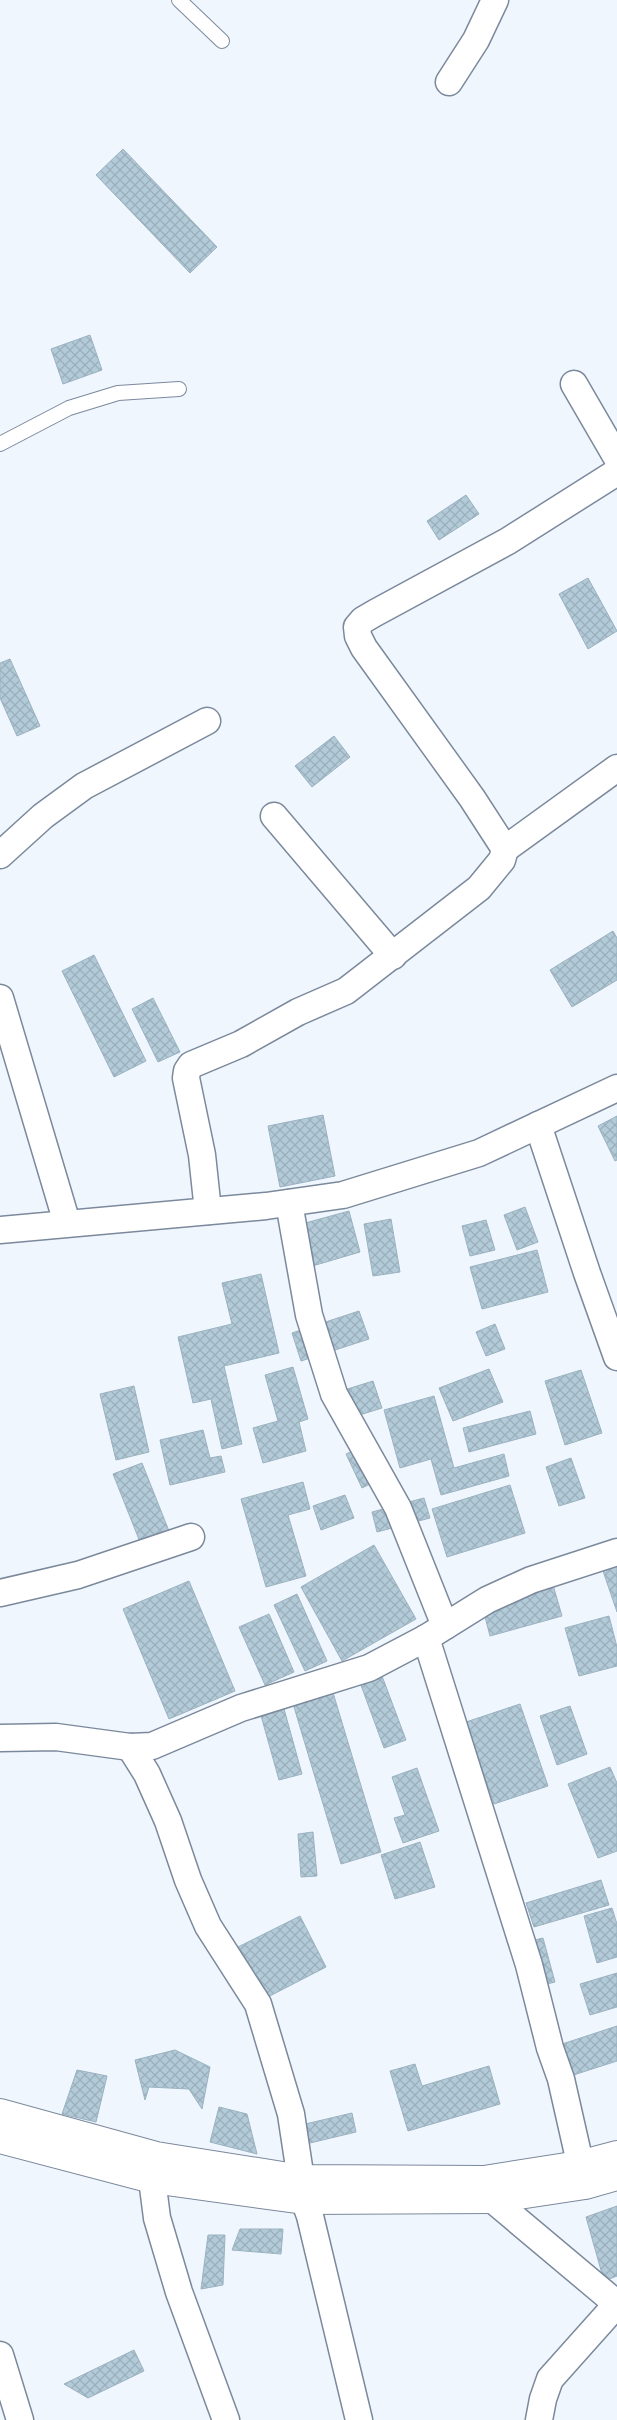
<svg xmlns="http://www.w3.org/2000/svg" width="617" height="2420" font-family="Lato,sans-serif">
  <defs>
    <pattern id="building-cross-hatch" width="8" height="8" patternUnits="userSpaceOnUse" patternTransform="scale(1.25)"><rect width="8" height="8" fill="#b3cbd9"/><path d="M0 0l8 8M0 8l8-8" fill="none" stroke="#9aafbb"/></pattern>
  </defs>
  <rect width="100%" height="100%" fill="#f0f6fe"/>
  <g fill="url(#building-cross-hatch)" stroke="#9bb2c0">
    <polygon points="123,149 217,247 190,273 96,175"/>
    <polygon points="90,335 102,370 63,384 51,349"/>
    <polygon points="466,495 479,514 439,540 427,521"/>
    <polygon points="588,578 617,631 588,649 559,594"/>
    <polygon points="10,659 40,726 17,736 0,698 0,663"/>
    <polygon points="334,736 350,757 312,787 295,766"/>
    <polygon points="613,931 617,938 617,980 572,1007 550,970"/>
    <polygon points="94,955 146,1061 114,1077 62,971"/>
    <polygon points="153,998 180,1052 158,1062 132,1009"/>
    <polygon points="323,1115 335,1176 280,1187 268,1126"/>
    <polygon points="617,1116 617,1160 615,1161 598,1126"/>
    <polygon points="525,1207 538,1242 517,1250 504,1215"/>
    <polygon points="349,1211 360,1252 309,1267 298,1225"/>
    <polygon points="391,1219 400,1272 373,1276 364,1224"/>
    <polygon points="486,1220 495,1250 470,1256 462,1226"/>
    <polygon points="537,1250 548,1292 482,1309 470,1267"/>
    <polygon points="261,1274 279,1353 224,1366 242,1444 222,1449 211,1399 193,1403 178,1337 232,1324 222,1283"/>
    <polygon points="359,1311 369,1339 301,1361 292,1333"/>
    <polygon points="495,1324 505,1349 486,1356 476,1332"/>
    <polygon points="293,1367 308,1419 299,1422 306,1451 263,1463 253,1428 278,1421 265,1375"/>
    <polygon points="489,1369 503,1402 453,1421 439,1388"/>
    <polygon points="581,1370 602,1433 565,1445 545,1381"/>
    <polygon points="373,1381 382,1408 350,1418 341,1391"/>
    <polygon points="134,1386 149,1452 116,1460 100,1394"/>
    <polygon points="434,1396 454,1468 504,1454 509,1476 441,1495 431,1459 400,1468 384,1410"/>
    <polygon points="530,1411 536,1434 469,1452 463,1428"/>
    <polygon points="203,1430 210,1458 221,1456 225,1472 170,1485 160,1440"/>
    <polygon points="374,1441 390,1474 362,1488 346,1454"/>
    <polygon points="571,1458 585,1498 559,1506 546,1467"/>
    <polygon points="142,1463 169,1531 140,1542 113,1474"/>
    <polygon points="303,1482 310,1509 288,1515 306,1576 266,1587 241,1499"/>
    <polygon points="510,1485 525,1533 447,1557 432,1509"/>
    <polygon points="345,1495 354,1518 321,1530 313,1506"/>
    <polygon points="424,1498 430,1518 377,1532 372,1512"/>
    <polygon points="374,1545 416,1619 342,1661 301,1587"/>
    <polygon points="617,1566 617,1612 603,1571"/>
    <polygon points="189,1581 235,1691 169,1719 123,1609"/>
    <polygon points="553,1585 562,1616 490,1636 482,1605"/>
    <polygon points="297,1594 327,1661 305,1671 274,1605"/>
    <polygon points="269,1614 294,1672 265,1685 239,1627"/>
    <polygon points="609,1616 617,1647 617,1666 579,1676 565,1628"/>
    <polygon points="379,1668 406,1740 384,1748 358,1677"/>
    <polygon points="331,1686 381,1852 341,1864 291,1697"/>
    <polygon points="281,1698 302,1774 279,1780 258,1705"/>
    <polygon points="520,1704 548,1786 494,1804 466,1722"/>
    <polygon points="570,1706 587,1754 557,1765 540,1716"/>
    <polygon points="610,1767 617,1783 617,1851 598,1858 568,1784"/>
    <polygon points="417,1768 439,1831 403,1843 394,1818 405,1815 392,1777"/>
    <polygon points="313,1832 317,1876 301,1877 298,1834"/>
    <polygon points="420,1842 435,1887 395,1899 381,1855"/>
    <polygon points="601,1880 609,1905 534,1927 526,1903"/>
    <polygon points="612,1908 617,1924 617,1957 597,1963 584,1916"/>
    <polygon points="300,1916 326,1967 262,2000 236,1948"/>
    <polygon points="543,1938 555,1982 527,1989 514,1945"/>
    <polygon points="617,1973 617,2007 590,2015 580,1984"/>
    <polygon points="617,2026 617,2061 561,2079 550,2048"/>
    <polygon points="175,2050 210,2067 202,2109 189,2089 149,2087 145,2100 135,2060"/>
    <polygon points="415,2064 422,2086 489,2066 500,2104 408,2131 390,2071"/>
    <polygon points="77,2070 107,2076 96,2122 62,2114"/>
    <polygon points="219,2107 247,2114 257,2154 210,2142"/>
    <polygon points="352,2113 356,2132 285,2149 280,2130"/>
    <polygon points="617,2206 617,2276 604,2281 586,2217"/>
    <polygon points="240,2229 283,2229 281,2254 232,2250"/>
    <polygon points="208,2235 225,2235 223,2285 201,2289"/>
    <polygon points="134,2350 144,2371 88,2398 64,2384"/>
  </g>
  <g fill="none" stroke-linecap="round" stroke-linejoin="round">
    <g stroke="#7b899c" stroke-width="16">
      <g id="lane">
        <polyline points="179,0 222,41"/>
        <polyline points="0,444 69,408 118,393 179,389"/>
      </g>
    </g>
    <g stroke="#7b899c" stroke-width="29">
      <g id="street">
        <polyline points="449,82 476,40 495,0"/>
        <polyline points="574,384 617,458"/>
        <polyline points="274,816 393,956"/>
        <polyline points="505,849 617,768"/>
        <polyline points="0,855 43,816 84,786 207,721"/>
        <polyline points="0,998 67,1223"/>
        <polyline points="538,1125 587,1273 617,1357"/>
        <polyline points="289,1203 309,1315 334,1394 398,1508 445,1626"/>
        <polyline points="208,1211 202,1155 186,1078 187,1071 191,1065 241,1044 298,1012 346,991 479,888 502,860 505,849 472,798 364,648 358,636 357,627 363,620 375,613 508,541 617,472"/>
        <polyline points="0,1230 266,1206 343,1195 479,1153 617,1088"/>
        <polyline points="0,1593 78,1575 191,1537"/>
        <polyline points="426,1638 529,1965 550,2048 561,2079 585,2185"/>
        <polyline points="0,1738 56,1737 130,1747 152,1746 241,1708 369,1668 426,1638 487,1600 531,1580 617,1552"/>
        <polyline points="130,1747 147,1774 168,1821 188,1880 208,1926 258,2004 291,2114 304,2200 310,2216 359,2420"/>
        <polyline points="152,2179 157,2218 179,2292 226,2420"/>
        <polyline points="486,2184 492,2199 617,2304"/>
        <polyline points="0,2355 20,2420"/>
        <polyline points="539,2420 543,2399 550,2379 617,2304"/>
      </g>
    </g>
    <g stroke="#7b899c" stroke-width="30">
      <g id="secondary">
        <polyline points="0,2113 156,2156 301,2179 484,2180 579,2165 617,2155"/>
        <polyline points="0,2139 152,2179 304,2200 492,2199 585,2185 617,2176"/>
      </g>
    </g>
    <use href="#lane" stroke="#fff" stroke-width="14"/>
    <use href="#street" stroke="#fff" stroke-width="26"/>
    <use href="#secondary" stroke="#fff" stroke-width="28"/>
  </g>
</svg>
